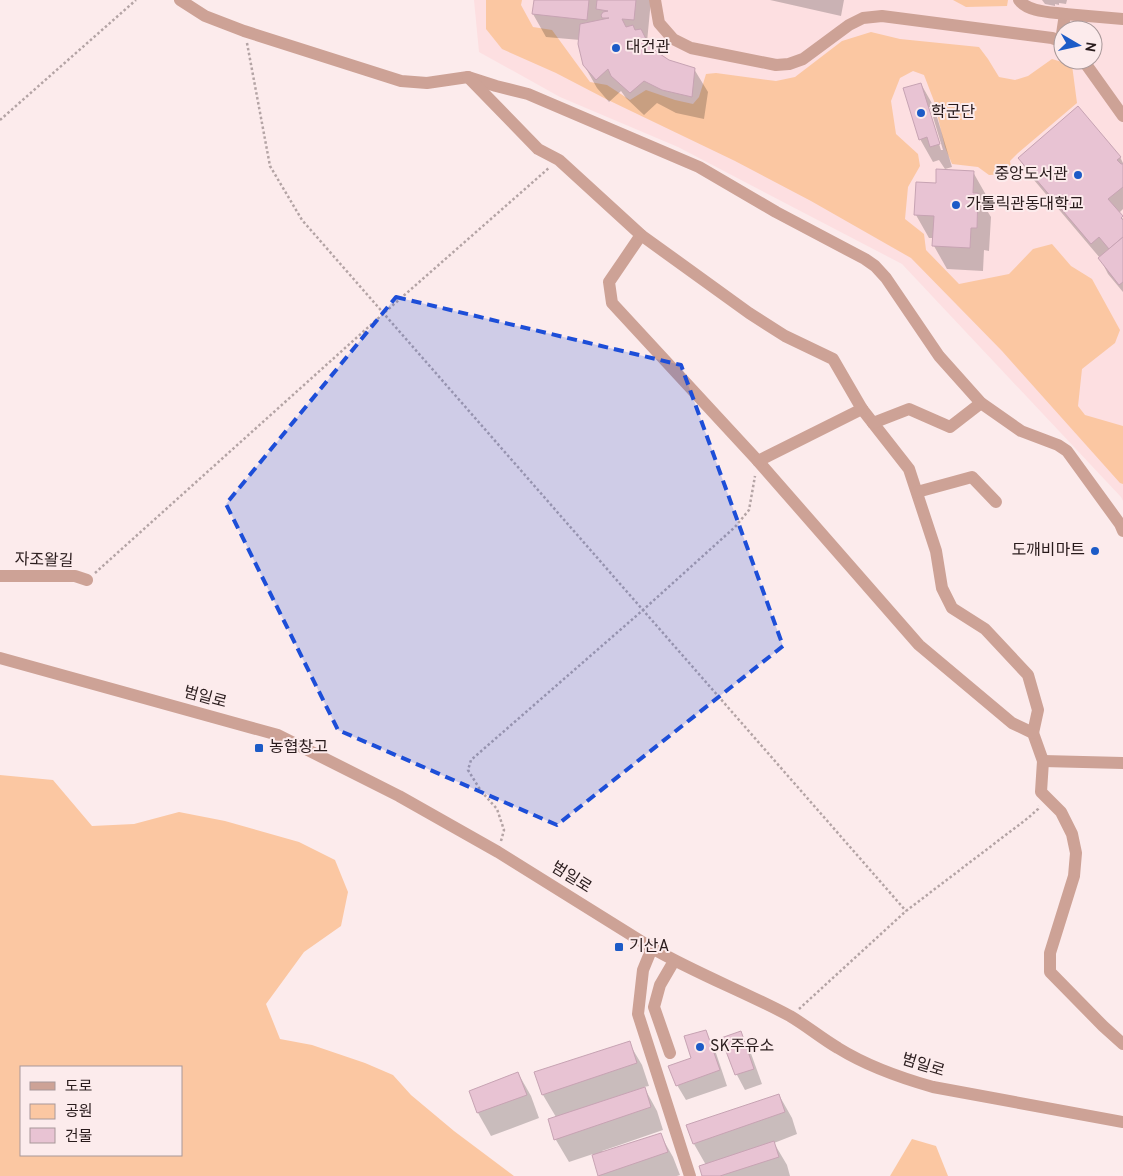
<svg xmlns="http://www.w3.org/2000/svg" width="1123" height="1176" font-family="Overpass,'Noto Sans KR',sans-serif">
  <rect width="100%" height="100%" fill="#fcebec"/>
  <path fill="#fddfe1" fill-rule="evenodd" d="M 474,0 L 1123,0 L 1123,501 L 1121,497 L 902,264 L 678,147 L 560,97 L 479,52 ZM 1063,30 L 1093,30 L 1093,60 L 1063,60 Z"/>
  <g fill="#fbc7a2" fill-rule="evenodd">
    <polygon points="486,0 522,0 521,5 533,27 552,30 590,82 607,85 630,100 646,90 675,100 693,104 699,97 706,74 716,73 776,81 795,77 842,41 871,32 900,39 979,47 988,59 999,77 1015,80 1028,76 1052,59 1072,65 1077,103 1018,153 1010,161 1012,174 989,175 978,167 952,164 945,147 934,101 924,75 913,71 900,78 891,101 896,134 918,154 920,166 908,187 905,219 924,234 926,250 959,284 1009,274 1033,249 1052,244 1071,266 1092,279 1120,330 1115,343 1082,369 1078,406 1085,415 1123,426 1123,484 1120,483 1002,351 911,258 811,201 735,161 606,99 556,73 502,49 486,29"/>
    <polygon points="953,0 1008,0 1007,6 966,7"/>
    <path d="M 0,775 L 53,780 L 92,826 L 134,824 L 179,812 L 225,821 L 299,842 L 335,860 L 348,892 L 341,926 L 304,952 L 266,1004 L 280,1039 L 312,1045 L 365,1063 L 393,1075 L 411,1095 L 454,1131 L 514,1176 L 0,1176 ZM 21,1067 L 181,1067 L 181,1155 L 21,1155 Z"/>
    <polygon points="912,1139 936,1146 948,1176 890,1176"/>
  </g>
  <g fill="#0003" fill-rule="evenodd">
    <polygon points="535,0 651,0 647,42 649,46 668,61 694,69 708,92 704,119 676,113 657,103 644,115 626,98 621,91 609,102 597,88 584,65 580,40 546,37 533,14"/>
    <polygon points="770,0 844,0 841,16"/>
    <polygon points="1042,0 1067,0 1066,4 1059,3 1059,5 1055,4 1055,6 1045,4"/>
    <path d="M 921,84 L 934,107 L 952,167 L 945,169 L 939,160 L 933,162 L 920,139 ZM 927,107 L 930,107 L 943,150 L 941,150 Z"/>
    <polygon points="1120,157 1123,163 1123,209 1119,213 1123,219 1123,292 1108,274 1100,258 1028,173 1019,158"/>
    <polygon points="973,172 986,195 986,209 991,217 989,251 984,250 983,271 947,269 934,246 934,238 929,238 916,215 937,184"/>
    <polygon points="705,1031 714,1047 727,1086 686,1100 677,1085 693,1059"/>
    <polygon points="740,1033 749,1048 762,1084 745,1090 737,1075 723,1039"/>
    <polygon points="629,1043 642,1065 649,1086 644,1087 657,1111 663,1130 602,1151 603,1153 660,1134 673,1157 680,1175 677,1176 600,1176 593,1154 569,1162 556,1140 549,1119 556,1117 543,1095"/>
    <polygon points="518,1073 531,1096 539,1118 491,1136 478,1113 471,1092"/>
    <polygon points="779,1095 792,1118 797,1134 774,1143 787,1165 790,1176 703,1176 706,1165 694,1144"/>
  </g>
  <g fill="#e8c3d3" stroke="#c7a3b3">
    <polygon points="534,0 589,0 587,20 532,14"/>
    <polygon points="597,0 636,0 634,20 622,19 626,27 633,25 635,30 641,29 648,43 657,52 669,60 695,68 692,97 662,90 644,81 630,93 611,76 608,69 596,80 583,65 578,44 580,24 609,18 602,18 601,15 603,12 608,11 596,9"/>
    <polygon points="921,83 940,144 930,147 927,137 919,140 903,88"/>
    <polygon points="1078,106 1121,157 1117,160 1121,164 1123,164 1123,187 1108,199 1123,216 1121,218 1123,220 1123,237 1109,249 1099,237 1091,244 1018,158"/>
    <polygon points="936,169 974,171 973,193 978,193 977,228 971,228 970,248 932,246 934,216 914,215 916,182 936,183"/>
    <polygon points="1123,237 1123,282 1119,285 1098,258"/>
    <polygon points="706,1030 720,1070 676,1086 668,1066 691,1058 684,1036"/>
    <polygon points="741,1031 754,1069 735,1075 721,1038"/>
    <polygon points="630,1041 637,1063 542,1095 534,1072"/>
    <polygon points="518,1072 527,1095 477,1113 469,1091"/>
    <polygon points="645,1087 651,1107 554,1140 548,1119"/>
    <polygon points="779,1094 785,1112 693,1144 686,1125"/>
    <polygon points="661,1133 668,1152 598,1176 592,1155"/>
    <polygon points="774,1141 779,1157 720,1176 702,1176 699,1166"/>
  </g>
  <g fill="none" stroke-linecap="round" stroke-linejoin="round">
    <g stroke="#b4a4a5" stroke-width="2.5" stroke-dasharray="2.5 2.5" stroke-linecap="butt">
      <polyline points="247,43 270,166 302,220 906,911"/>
      <polyline points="0,120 136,0"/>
      <polyline points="95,573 384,313 550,167"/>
      <polyline points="501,841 504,830 497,809 481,791 468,770 471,760 643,610 735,527 749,510 755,476"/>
      <polyline points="799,1009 906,911 1028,818 1038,809 1039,806"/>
    </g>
    <g stroke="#cda296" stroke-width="12">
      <polyline points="180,0 205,16 244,31 401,81 427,83 468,77 496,86 528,94 699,167 776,212 865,259 875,266 886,278 939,356 981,403 1021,431 1058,445 1067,451 1120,524 1123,531"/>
      <polyline points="655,0 659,23 673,39 691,48 776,65 789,64 803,59 849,25 863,18 882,16 1052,38 1063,42"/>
      <path d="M 1019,0 C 1028,12 1050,12 1065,14 L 1061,41"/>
      <polyline points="1065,14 1123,19"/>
      <polyline points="1083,60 1123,116"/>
      <polyline points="468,77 538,149 559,160 641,235 609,282 612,303 758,461 919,645 1012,723 1033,733 1043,761 1041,792 1061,812 1072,834 1076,853 1074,876 1050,953 1050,972 1103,1026 1123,1044"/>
      <polyline points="641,235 749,313 785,336 833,359 862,409 909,469 936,551 942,588 952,608 985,629 1028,675 1038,710 1033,733"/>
      <polyline points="873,423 909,409 950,427 981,403"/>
      <polyline points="758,461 862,409"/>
      <polyline points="917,492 972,477 996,502"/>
      <polyline points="0,576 75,576 87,580"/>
      <path d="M 0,658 L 278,735 L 399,796 L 498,852 L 652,948 C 697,974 745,992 790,1016 C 807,1026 821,1038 838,1048 C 867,1066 901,1078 933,1087 L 1123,1122"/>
      <polyline points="1043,761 1123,763"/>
      <polyline points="652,948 643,970 638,1014 690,1176"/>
      <polyline points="670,1053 654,1007 660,985 674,961"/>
    </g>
  </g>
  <path fill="#1d4ed8" fill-opacity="0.2" stroke="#1d4ed8" stroke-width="4" stroke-dasharray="10 6" stroke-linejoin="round" d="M 396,297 L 681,365 L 783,646 L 557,825 L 338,730 L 226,504 Z"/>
  <g fill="#1c5bc7" stroke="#fcebec" stroke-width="2">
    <circle cx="616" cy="48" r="5"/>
    <circle cx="921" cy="113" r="5"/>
    <circle cx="1078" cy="175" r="5"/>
    <circle cx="956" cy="205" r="5"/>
    <circle cx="1095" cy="551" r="5"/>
    <rect x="254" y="743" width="10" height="10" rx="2.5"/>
    <rect x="614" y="942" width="10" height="10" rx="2.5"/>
    <circle cx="700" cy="1047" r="5"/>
  </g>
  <g text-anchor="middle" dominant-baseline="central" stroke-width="4" stroke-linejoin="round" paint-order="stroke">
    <g font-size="16" fill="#291b1c" stroke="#fcebec" text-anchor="start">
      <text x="626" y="48">대건관</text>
      <text x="931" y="113">학군단</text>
      <text x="1068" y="175" text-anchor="end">중앙도서관</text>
      <text x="966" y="205">가톨릭관동대학교</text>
      <text x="1085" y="551" text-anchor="end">도깨비마트</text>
      <text x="269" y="748">농협창고</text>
      <text x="629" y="947">기산A</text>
      <text x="710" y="1047">SK주유소</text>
    </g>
    <g font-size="16" fill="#291b1c" stroke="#fcebec">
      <text transform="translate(44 561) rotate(2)">자조왈길</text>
      <text transform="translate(205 698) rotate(15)">범일로</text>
      <text transform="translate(571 878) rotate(32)">범일로</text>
      <text transform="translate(923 1066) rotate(17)">범일로</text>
    </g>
  </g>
  <rect x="20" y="1066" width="162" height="90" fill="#fcebec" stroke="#a89899"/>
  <rect x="30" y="1082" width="25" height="8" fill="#cda296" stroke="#a89899"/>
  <text x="65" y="1091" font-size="15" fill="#291b1c">도로</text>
  <rect x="30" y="1104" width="25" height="15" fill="#fbc7a2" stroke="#a89899"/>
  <text x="65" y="1116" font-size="15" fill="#291b1c">공원</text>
  <rect x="30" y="1128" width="25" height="15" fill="#e8c3d3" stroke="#a89899"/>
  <text x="65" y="1141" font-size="15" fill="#291b1c">건물</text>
  <g transform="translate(1078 45) rotate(99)"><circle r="24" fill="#fcebec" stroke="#a89899"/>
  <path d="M0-4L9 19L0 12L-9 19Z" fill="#1c5bc7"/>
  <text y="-8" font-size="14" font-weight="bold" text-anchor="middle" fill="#291b1c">N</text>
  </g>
</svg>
